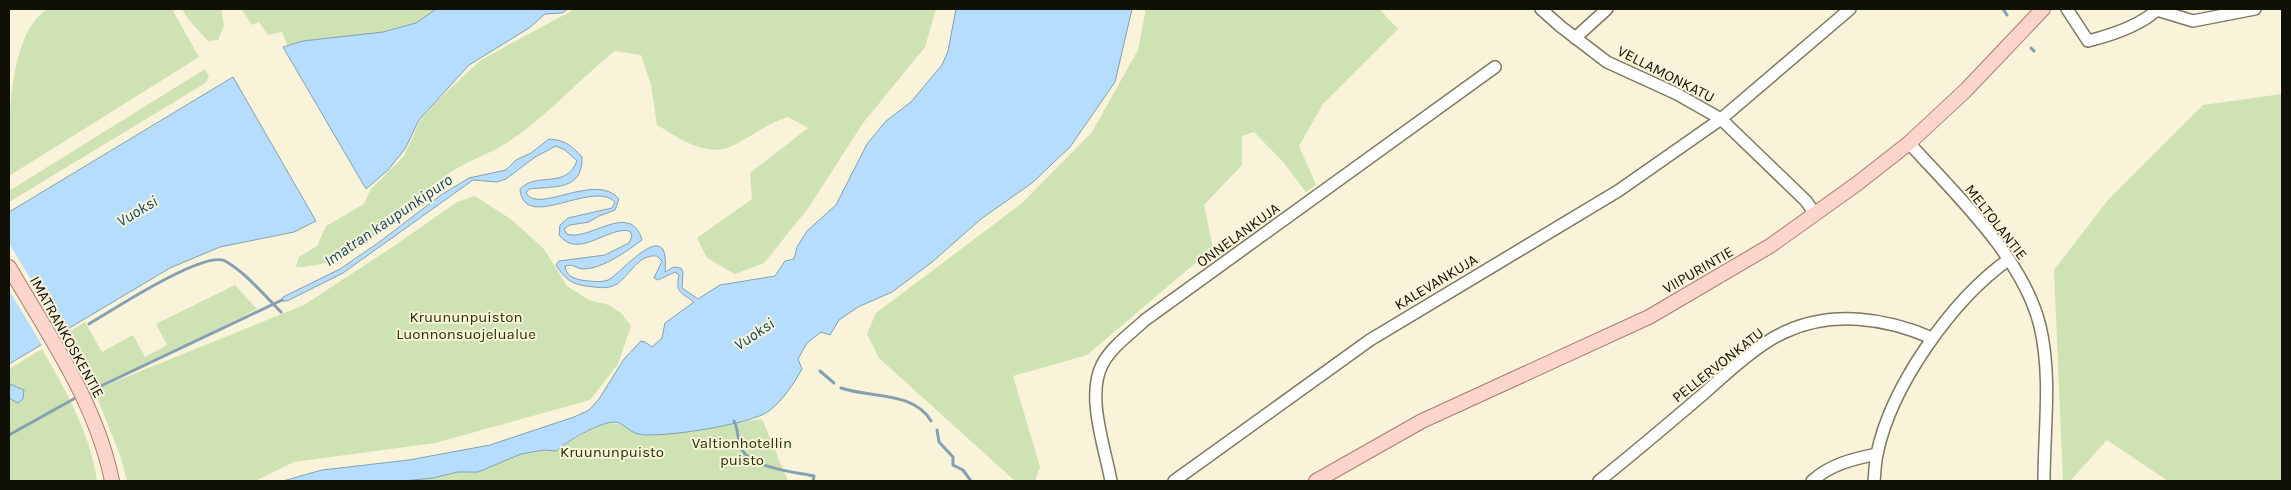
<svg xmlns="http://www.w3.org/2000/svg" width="2291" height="490" font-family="Karla,sans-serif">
  <rect width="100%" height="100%" fill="#f8f3d9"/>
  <g fill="#cfe2b3">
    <path d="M 48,9 L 172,9 L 199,57 L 9,176 C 9,132 6,34 48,9 Z"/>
    <polygon points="182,9 221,9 224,26 218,40 208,41 188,19"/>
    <polygon points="247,9 442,9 427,19 377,37 323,39 287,45 282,32 268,35 259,22 252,25 242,10"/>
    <path d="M 575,9 L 936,9 L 925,47 L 863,123 L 809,207 L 764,263 L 735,274 L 707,258 L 697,238 L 752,199 L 750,173 L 808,128 L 788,117 C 768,123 754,135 736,144 C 708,160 681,139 657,125 L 651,85 L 641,55 L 615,51 C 577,81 546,118 505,144 C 489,154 470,160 454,170 C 404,201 362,268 296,267 L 299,257 L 317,246 L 326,226 L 364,204 L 371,189 L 404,156 L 420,121 L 437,101 L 481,60 Z"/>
    <polygon points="1146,9 1379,9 1398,29 1323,104 1299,146 1316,185 1306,192 1284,163 1254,132 1242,136 1242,165 1204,205 1213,248 1087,355 1013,376 1040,467 1035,481 1015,481 879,358 867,334 876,313 1021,204 1092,132 1138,50"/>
    <polygon points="205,69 209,77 204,84 9,202 9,191"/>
    <polygon points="2282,94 2282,481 2168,481 2107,440 2070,481 2063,481 2054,270 2108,200 2203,105"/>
    <polygon points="475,196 512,220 544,249 567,286 589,300 609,305 621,313 631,326 618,364 590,400 435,443 294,462 255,481 127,481 120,455 94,390 304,305 394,246 457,202"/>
    <polygon points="235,285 257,309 169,354 96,387 67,333 85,322 102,352 133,335 145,357 167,345 156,324"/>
    <path d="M 42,349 C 66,391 90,433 97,481 L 9,481 L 9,369 Z"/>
    <path d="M 762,419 L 788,481 L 403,481 L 433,478 L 458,472 L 478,472 L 521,454 L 544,450 L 556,451 C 564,444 571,441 580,436 C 595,428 607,418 624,426 L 734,423 Z"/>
  </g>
  <g fill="#b6ddfe" stroke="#84a0b4">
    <polygon points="436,9 568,9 562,13 545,14 529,28 469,65 419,120 405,149 388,170 366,189 283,47 303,41 383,32 416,23"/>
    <path d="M 956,9 L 1132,9 L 1115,82 L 1070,147 L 1032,183 L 981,219 L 931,263 L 892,292 L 858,307 L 839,320 L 830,335 L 821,332 L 807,343 L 798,359 L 802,369 C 793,385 783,400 769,411 C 753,424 658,439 638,434 C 629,432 623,422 614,422 C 600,422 567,441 556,451 L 544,450 L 521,454 L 478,472 L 458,472 L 433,478 L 403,481 L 283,481 L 322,470 L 409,460 L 490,445 L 574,417 L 589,410 L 599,399 L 624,359 L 641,341 L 645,342 L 652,347 L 662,338 L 665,323 L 694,302 C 681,292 675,293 679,275 L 675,272 L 658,280 L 654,278 L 662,261 L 657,256 C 638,254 630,275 617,284 C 607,290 596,287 586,286 C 571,284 564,278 556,265 L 559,261 L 605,255 L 629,243 L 632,236 L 630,231 C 607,226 579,260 559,235 L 560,225 L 568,218 L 612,208 L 615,202 C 592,179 524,233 520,189 C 537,171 566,190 577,161 L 565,150 L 556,146 L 535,157 L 506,179 L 497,182 L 473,180 L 343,273 L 287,301 L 280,301 L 283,297 L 340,269 L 378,243 L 441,195 L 469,178 L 506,170 L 516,160 L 531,153 L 549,139 C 565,140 571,145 582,157 C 583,191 554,186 529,189 L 526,193 C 538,215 596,171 619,199 L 615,210 L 599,216 L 589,222 L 570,225 L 564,229 L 567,234 C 589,242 631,200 642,240 C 627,251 604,268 584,269 C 576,269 573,263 565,266 C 566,275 572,278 581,280 C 589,281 601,283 608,280 C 620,275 671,211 665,272 L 674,267 L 681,268 L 683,272 L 682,288 L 698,299 L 720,285 L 775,276 L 785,261 L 794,259 L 797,247 L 807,231 L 836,205 L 867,144 L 886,121 L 911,102 L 942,65 L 948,51 Z"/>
    <polygon points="233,77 316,221 294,232 220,247 170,268 9,364 9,212"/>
    <polygon points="10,384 24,390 23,399 18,403 9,398"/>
  </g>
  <polygon fill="#f8f3d9" points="9,243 64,335 43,347 9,290"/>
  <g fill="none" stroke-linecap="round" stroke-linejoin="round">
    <g stroke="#84a0b4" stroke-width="3">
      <polyline points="2003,9 2007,15"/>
      <polyline points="2031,48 2034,51"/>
      <path d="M 89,324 C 111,311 204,250 225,261 C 244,271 266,297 281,312"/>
      <polyline points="820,371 834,383"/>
      <path d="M 841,388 C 869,398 914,391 931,421"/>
      <polyline points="84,394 282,300"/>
      <path d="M 734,421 C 739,430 737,442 742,450 C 753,468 794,472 814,476 L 813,481"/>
      <polyline points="937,430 939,442 953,457 953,465 963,470 971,481"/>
      <polyline points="9,435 79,396"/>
    </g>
    <g stroke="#7d7962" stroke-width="14">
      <g id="minor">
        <polyline points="1541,9 1560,26 1607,62 1677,94 1721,119 1806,201 1815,214"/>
        <path d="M 2067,9 L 2088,41 C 2112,35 2140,26 2158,9"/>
        <polyline points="2157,10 2193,21 2255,9"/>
        <polyline points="1575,38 1607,9"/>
        <path d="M 1909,143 C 1955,194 2023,257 2040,326 C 2052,377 2044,430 2044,481"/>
        <path d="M 1111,481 C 1105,448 1086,396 1102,365 C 1111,347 1130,334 1145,320 L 1495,67"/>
        <polyline points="1174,481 1370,340 1618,191 1721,119 1850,9"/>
        <path d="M 1599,481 C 1634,453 1667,425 1701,396 C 1725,375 1756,345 1785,332 C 1832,310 1886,318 1932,338"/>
        <path d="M 1812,481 C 1831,464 1853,459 1877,454"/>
        <path d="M 1874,481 C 1875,472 1875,463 1877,454 C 1891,386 1952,300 2008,260"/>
      </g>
    </g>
    <g stroke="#a87d70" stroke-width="16">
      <g id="major">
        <path d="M 9,267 C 49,336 96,402 112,481"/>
        <polyline points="1316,481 1422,421 1649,317 1770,246 1858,183 1909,143 1966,90 2043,9"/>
      </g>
    </g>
    <use href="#minor" stroke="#fff" stroke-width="11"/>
    <use href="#major" stroke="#fbd4cb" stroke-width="14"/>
  </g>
  <g text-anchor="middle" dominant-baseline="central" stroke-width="4" stroke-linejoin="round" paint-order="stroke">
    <g font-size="15" fill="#111007" stroke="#f8f3d9">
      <text transform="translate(1666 74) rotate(27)">VELLAMONKATU</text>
      <text transform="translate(1996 222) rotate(52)">MELTOLANTIE</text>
      <text transform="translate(1238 235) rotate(-36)">ONNELANKUJA</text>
      <text transform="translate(1698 270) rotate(-30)">VIIPURINTIE</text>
      <text transform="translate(1436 282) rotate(-31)">KALEVANKUJA</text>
      <text transform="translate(67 337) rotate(61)">IMATRANKOSKENTIE</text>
      <text transform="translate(1718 365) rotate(-38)">PELLERVONKATU</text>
    </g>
    <g font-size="15" fill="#243400" stroke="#f8f3d9">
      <text x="466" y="317">Kruununpuiston<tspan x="466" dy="17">Luonnonsuojelualue</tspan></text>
      <text x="742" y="443">Valtionhotellin<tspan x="742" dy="17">puisto</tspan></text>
      <text x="612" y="452">Kruununpuisto</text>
    </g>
    <g font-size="16" font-style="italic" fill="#146" stroke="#f8f3d9">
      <text transform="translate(137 211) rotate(-31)">Vuoksi</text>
      <text transform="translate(388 220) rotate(-34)">Imatran kaupunkipuro</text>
      <text transform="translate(754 334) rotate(-34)">Vuoksi</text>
    </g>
  </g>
  <rect width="2291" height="490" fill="none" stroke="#111007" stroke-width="20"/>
</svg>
